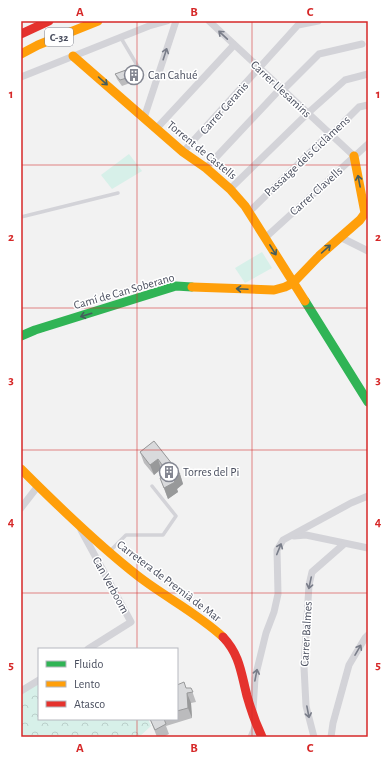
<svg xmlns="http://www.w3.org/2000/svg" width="389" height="758" font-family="'Alegreya Sans',sans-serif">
  <defs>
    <pattern id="forest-crowns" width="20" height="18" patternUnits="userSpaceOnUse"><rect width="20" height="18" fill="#d7f0e9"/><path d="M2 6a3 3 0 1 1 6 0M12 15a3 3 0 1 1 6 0" fill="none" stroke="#bacfca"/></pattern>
  </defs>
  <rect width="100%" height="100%" fill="#f2f2f2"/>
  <polygon fill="url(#forest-crowns)" points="39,682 39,719 148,719 151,726 139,737 21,737 21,694"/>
  <g fill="#d7f0e9">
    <polygon points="129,154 142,171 112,189 101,175"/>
    <polygon points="262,252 272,268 245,283 235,268"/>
  </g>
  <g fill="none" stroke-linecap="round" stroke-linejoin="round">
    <g stroke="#d3d3d8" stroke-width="3.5">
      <polyline points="121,38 140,70"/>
      <polyline points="21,217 118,193"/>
      <polyline points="110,551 126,535 163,535 176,516 152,486"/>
    </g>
    <g stroke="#d3d3d8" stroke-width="7">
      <polyline points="209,21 354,156"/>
      <polyline points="21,77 149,26 167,21"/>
      <polyline points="144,118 176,21"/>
      <polyline points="156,129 234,45"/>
      <polyline points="183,152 298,25 318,21"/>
      <polyline points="206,168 281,88 285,88 319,54 362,44"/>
      <polyline points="230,189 308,113 345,80 368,74"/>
      <polyline points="249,212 330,133 333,133 359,107 368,105"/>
      <polyline points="340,237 368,251"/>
      <polyline points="265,238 368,144"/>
      <polyline points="21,508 38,486"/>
      <polyline points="81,530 131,622 88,649"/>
      <polyline points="294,536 306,535 368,548"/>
      <polyline points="21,691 39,680"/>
      <polyline points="253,710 255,678 266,633 274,612 278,594 277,550 283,540 351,503 368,496"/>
      <polyline points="251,737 256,725"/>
      <polyline points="314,737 306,706 304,667 309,585 312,572 344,544"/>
      <polyline points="331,737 333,723 349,665 365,638 368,635"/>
    </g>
    <g stroke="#30b455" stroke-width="9">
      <polyline points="305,301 368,402"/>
      <polyline points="21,336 35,330 176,286 192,287"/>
    </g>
    <g stroke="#ff9f0a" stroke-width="9">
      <polyline points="21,54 38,45 98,21"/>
      <polyline points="73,56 183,152 206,168 230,189 245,206 305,301"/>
      <polyline points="192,287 274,290 285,287 293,283 319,256 360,220 365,213 354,156"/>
      <path d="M 21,469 C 58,506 97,544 138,576 C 165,597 197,613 223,637"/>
    </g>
    <g stroke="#e5322d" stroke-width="9">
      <polyline points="21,34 49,21"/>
      <path d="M 223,637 C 240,655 241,673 247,696 C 251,710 256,724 262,737"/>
    </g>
  </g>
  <g fill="#bbbbbd">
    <polygon points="137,66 141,79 122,86 117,79 115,74"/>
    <polygon points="154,441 180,474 183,484 177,489 178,492 168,499 160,478 165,474 161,469 154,475 144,463 140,452"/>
    <polygon points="177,685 186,688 191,688 196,702 191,703 192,718 166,726 169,734 163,737 157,737 150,719 177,719"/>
  </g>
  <g fill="#98999a">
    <polygon points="158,459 161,469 154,475 150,465"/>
    <polygon points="180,474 183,484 177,489 178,492 168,499 164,488 172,479"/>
    <polygon points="187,693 191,703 192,718 188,708"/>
  </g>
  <g fill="#d9dadc" stroke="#98999a">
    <polygon points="137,66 140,74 120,80 115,74"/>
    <polygon points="154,441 180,474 172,479 175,482 164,488 160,478 167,472 158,459 150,465 140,452"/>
    <polygon points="184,682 186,688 191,688 193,692 187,693 188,708 177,711 177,685"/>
    <polygon points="150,719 164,719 166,724 155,730"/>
  </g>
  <defs><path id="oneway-shaft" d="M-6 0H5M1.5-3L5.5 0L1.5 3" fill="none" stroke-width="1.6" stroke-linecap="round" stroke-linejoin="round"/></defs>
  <g stroke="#797d89">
    <use href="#oneway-shaft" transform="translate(223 35) rotate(-137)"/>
    <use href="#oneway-shaft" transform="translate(165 54) rotate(-72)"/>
    <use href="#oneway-shaft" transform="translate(279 549) rotate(-68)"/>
    <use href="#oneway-shaft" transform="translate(310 583) rotate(102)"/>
    <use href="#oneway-shaft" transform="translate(358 650) rotate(-60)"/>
    <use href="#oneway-shaft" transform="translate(256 675) rotate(-79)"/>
    <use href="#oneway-shaft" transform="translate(308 712) rotate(79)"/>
  </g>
  <g stroke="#455d5d">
    <use href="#oneway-shaft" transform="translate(103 81) rotate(42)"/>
    <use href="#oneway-shaft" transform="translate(359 181) rotate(-101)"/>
    <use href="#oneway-shaft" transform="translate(326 249) rotate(-42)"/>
    <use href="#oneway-shaft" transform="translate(273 250) rotate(58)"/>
    <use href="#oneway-shaft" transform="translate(242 289) rotate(-177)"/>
    <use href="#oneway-shaft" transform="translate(86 315) rotate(163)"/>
  </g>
  <path fill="none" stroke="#d62828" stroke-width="1" stroke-opacity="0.55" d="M 137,21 L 137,649M 252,21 L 252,737M 21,165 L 368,165M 21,308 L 368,308M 21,450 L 368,450M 21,593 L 368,593M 137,719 L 137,737"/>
  <defs>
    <g id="building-ring" transform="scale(1)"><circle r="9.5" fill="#fff" stroke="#848792" stroke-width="1.5"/><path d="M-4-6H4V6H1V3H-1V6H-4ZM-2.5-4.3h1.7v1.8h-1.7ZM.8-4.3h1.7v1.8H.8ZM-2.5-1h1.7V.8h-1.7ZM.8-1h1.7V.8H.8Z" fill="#848792"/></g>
  </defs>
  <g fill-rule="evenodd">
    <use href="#building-ring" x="134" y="75"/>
    <use href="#building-ring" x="169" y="472"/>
  </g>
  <g text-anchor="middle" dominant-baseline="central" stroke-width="3" stroke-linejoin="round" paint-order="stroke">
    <rect fill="#fff" stroke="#80838e" stroke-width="1" x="45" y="28" width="28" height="18" rx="3"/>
    <g font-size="11" font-weight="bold" fill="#494e5e">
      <text x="59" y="37">C-32</text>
    </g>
    <g font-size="12" fill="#494e5e" stroke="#fff" text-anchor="start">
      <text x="148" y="75">Can Cahué</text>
      <text x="183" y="472">Torres del Pi</text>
    </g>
    <g font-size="12" fill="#494e5e" stroke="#fff">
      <text transform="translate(281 89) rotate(43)">Carrer Llesamins</text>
      <text transform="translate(224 108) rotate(-48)">Carrer Geranis</text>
      <text transform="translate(202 150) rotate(39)">Torrent de Castells</text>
      <text transform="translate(307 156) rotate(-43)">Passatge dels Ciclàmens</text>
      <text transform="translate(316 191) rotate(-42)">Carrer Clavells</text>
      <text transform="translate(124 291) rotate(-16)">Camí de Can Soberano</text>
      <text transform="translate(169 581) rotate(37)">Carretera de Premià de Mar</text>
      <text transform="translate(111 585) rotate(61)">Can Verboom</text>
      <text transform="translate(306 634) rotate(-87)">Carrer Balmes</text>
    </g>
  </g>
  <rect width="389" height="758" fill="none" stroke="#ffffff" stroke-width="44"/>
  <rect x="38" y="648" width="140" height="72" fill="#ffffff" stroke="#b6b8bf"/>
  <rect x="46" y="661" width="20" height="6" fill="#30b455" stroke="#b6b8bf"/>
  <text x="74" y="668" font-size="12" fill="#494e5e">Fluido</text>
  <rect x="46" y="681" width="20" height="6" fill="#ff9f0a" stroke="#b6b8bf"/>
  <text x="74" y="688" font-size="12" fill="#494e5e">Lento</text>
  <rect x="46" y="701" width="20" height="6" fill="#e5322d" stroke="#b6b8bf"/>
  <text x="74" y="708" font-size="12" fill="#494e5e">Atasco</text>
  <rect x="22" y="22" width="345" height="714" fill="none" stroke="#d62828" stroke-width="1.5"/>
  <g font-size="13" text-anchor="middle" font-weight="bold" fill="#d62828">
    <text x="80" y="16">A</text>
    <text x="194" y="16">B</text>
    <text x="310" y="16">C</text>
    <text x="11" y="98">1</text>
    <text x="378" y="98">1</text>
    <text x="11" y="241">2</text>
    <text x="378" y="241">2</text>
    <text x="11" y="384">3</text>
    <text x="378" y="384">3</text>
    <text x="11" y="526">4</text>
    <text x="378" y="526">4</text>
    <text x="11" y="669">5</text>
    <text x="378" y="669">5</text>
    <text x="80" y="752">A</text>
    <text x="194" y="752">B</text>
    <text x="310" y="752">C</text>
  </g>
</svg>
